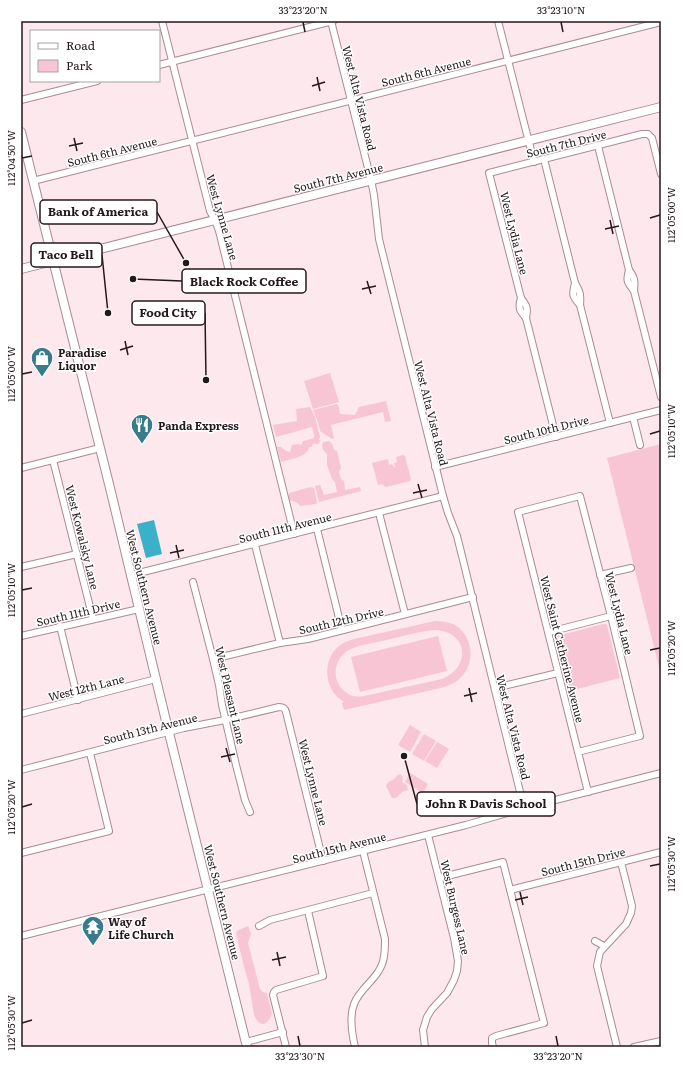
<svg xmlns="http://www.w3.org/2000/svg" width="682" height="1068" font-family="Literata,serif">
  <rect width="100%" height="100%" fill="#fde8ee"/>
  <g fill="#f8c5d5" fill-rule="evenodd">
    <polygon points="330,373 339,402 313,409 304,381"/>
    <polygon points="386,401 391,421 385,422 383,412 331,425 334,438 332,439 320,431 318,422 313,410 337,404 339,407 340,414 355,415 359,407"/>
    <path d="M 310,407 L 315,417 L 320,437 L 319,440 L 320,440 L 319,444 L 316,444 L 314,443 L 311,447 L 309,447 C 308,457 290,459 281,462 L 277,447 L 281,447 L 286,451 L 290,452 L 292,445 L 297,444 L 301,445 L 302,444 L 303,441 L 314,438 L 314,435 L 312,427 L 276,437 L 273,425 L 297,421 L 296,409 Z"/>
    <polygon points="329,441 332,444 334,450 337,451 341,468 339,472 341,479 344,481 345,490 360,487 361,491 319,502 315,486 320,485 324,495 337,492 335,482 332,479 327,465 327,454 324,451 322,446 323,442"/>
    <polygon points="661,444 661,675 607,458"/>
    <polygon points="403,455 405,456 411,479 410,481 386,487 382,484 378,485 372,463 388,459 389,465 392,464 394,467 395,467 394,463 397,462 396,457"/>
    <polygon points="310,487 314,488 317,502 316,504 300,506 298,503 289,500 289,493"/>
    <path d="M 435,621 C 441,621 448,622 453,624 C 472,634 476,660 463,675 C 458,681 452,684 445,687 L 344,710 L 342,703 L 344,702 C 322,689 321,654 345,642 C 348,641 351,640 354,639 ZM 435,630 C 468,631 472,667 442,679 L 364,696 C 359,697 351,697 347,693 C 331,683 332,659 349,650 C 358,645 379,642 390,639 C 405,636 420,631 435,630 Z"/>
    <polygon points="603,624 605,624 607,625 620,678 569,691 556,637 557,636"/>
    <polygon points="438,636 447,671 360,692 351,657"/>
    <polygon points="410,725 421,732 410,752 398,745"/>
    <polygon points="424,734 436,741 424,761 412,754"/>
    <polygon points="437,742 449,749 437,768 425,761"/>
    <polygon points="410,773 428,784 423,793 405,782"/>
    <path d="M 400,774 L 403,777 L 402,782 L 407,785 L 408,790 L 402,792 L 396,798 L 392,798 L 386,786 C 388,781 390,782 394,779 C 397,777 396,775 400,774 Z"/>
    <path d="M 248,926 L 251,934 L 248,943 L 260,989 L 263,992 L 267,993 L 272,1014 C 267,1026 260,1028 254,1015 L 249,984 L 244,967 L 236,933 L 237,931 Z"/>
  </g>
  <polygon fill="#3ab0c9" points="154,520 162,554 146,558 137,524"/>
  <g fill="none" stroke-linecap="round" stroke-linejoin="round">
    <g stroke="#aa8b95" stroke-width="8">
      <g id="minor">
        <polyline points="162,21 210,211 215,220 219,231 294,534"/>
        <polyline points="331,21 371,180 374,195 379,239 443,496 448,513 457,536 462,556 524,808"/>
        <polyline points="498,21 534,162"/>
        <polyline points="159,65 333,21"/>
        <polyline points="21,100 97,81"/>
        <path d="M 598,146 L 629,270 C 635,278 635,281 634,291 L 661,397"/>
        <path d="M 544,159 L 575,283 C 580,292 581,294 580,305 L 610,423"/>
        <polyline points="33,181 661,22"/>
        <path d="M 629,270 C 626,281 627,282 634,291"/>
        <path d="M 575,283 C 572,295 572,296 580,305"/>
        <path d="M 521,298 C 518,308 519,310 526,318"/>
        <polyline points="633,417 640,445"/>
        <path d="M 556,437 L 526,318 C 528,308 527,306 521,298 L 489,173 L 642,134 L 648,134 L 652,138 L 661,174"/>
        <polyline points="53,460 93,619"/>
        <polyline points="435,467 661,410"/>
        <polyline points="21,468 100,448"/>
        <polyline points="379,513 405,614"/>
        <polyline points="317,529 342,630"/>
        <polyline points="255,545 280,643"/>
        <polyline points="21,567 77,554"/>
        <polyline points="131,575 443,496"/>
        <polyline points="600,575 631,568"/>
        <polyline points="193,582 213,659 219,685 222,705 236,765 245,800 250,812"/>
        <polyline points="60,626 78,700"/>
        <polyline points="549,632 611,616"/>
        <polyline points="21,636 139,609"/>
        <polyline points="213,659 280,643 308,639 473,597"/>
        <polyline points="495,688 558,673"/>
        <polyline points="21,714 156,679"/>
        <polyline points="578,752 640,736 611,616 580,496 518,512 588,792"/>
        <path d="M 21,770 L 184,728 L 225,720 L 279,707 C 283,707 285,708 286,712 L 323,861"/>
        <polyline points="21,853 109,831 90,753"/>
        <polyline points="439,878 503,862 544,1023 496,1036 492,1038 492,1043 493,1047"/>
        <polyline points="510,890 661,852"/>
        <polyline points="259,926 270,920 373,893"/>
        <polyline points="21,936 466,825 524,808 661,773"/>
        <polyline points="595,941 604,946"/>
        <polyline points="246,1042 283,1032"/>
        <polyline points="286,1047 273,995 274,992 276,990 323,976 308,911"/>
        <path d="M 355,1047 C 352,1034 349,1017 354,1004 C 359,991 371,983 378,972 C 385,962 385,950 385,939 L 363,851"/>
        <polyline points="425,1047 423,1030 427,1017 432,1009 447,993 454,980 457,971 458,961 454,938 428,835"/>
        <polyline points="617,1047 597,966 600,952 626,924 631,913 632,906 621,862"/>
        <polyline points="634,1047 661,1041"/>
      </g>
    </g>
    <g stroke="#aa8b95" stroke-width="10">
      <g id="major">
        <polyline points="21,132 110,488 167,725 247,1047"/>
        <polyline points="21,269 661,107"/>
      </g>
    </g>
    <use href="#minor" stroke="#fff" stroke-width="6"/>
    <use href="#major" stroke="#fff" stroke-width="8"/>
  </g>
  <path fill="none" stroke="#24181c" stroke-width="1.5" d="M 303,22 L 305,32M 561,22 L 563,32M 317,77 L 320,91M 312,86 L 325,82M 74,138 L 77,151M 69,146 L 83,143M 22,158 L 32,156M 650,218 L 660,215M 610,220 L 613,234M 605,229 L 619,226M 367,281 L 371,294M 362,289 L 376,286M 125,341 L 128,355M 120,350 L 133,346M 22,374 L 32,372M 650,434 L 660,431M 418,484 L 422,498M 413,493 L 427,490M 176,545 L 179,558M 170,553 L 184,550M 22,590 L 32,588M 650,650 L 660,648M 469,688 L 472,702M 464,696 L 477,693M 226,748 L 230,762M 221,757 L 235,754M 22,807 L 32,804M 650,866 L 660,864M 520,892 L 523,905M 515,900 L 528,897M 277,952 L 280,966M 272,960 L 286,957M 22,1023 L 32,1020M 298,1036 L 300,1046M 556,1036 L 558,1046"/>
  <defs>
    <g id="shop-pin" transform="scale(1.15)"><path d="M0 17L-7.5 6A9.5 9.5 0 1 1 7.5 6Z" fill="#387c8c" stroke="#fff"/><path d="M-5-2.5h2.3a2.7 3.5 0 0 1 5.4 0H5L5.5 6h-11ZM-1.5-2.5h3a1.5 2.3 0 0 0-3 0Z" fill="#fff"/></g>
    <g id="restaurant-pin" transform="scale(1.15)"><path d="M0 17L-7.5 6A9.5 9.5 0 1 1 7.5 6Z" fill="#387c8c" stroke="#fff"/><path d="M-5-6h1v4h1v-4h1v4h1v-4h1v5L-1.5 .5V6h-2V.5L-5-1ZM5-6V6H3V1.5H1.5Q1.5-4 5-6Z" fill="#fff"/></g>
    <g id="temple-pin" transform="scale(1.15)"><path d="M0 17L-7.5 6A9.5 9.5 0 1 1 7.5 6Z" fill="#387c8c" stroke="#fff"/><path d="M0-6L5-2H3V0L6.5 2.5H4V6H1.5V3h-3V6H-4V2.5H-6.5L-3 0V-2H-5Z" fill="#fff"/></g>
  </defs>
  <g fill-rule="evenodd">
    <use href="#shop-pin" x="42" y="358"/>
    <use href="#restaurant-pin" x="142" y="425"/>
    <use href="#temple-pin" x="93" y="927"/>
  </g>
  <g text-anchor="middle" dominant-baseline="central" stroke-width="3" stroke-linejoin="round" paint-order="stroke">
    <g font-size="11" fill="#24181c" stroke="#fff">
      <text transform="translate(426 71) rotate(-14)">South 6th Avenue</text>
      <text transform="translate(360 98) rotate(76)">West Alta Vista Road</text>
      <text transform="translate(566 143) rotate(-14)">South 7th Drive</text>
      <text transform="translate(112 151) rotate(-14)">South 6th Avenue</text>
      <text transform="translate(338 177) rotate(-14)">South 7th Avenue</text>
      <text transform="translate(223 217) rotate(74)">West Lynne Lane</text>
      <text transform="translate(515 233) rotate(76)">West Lydia Lane</text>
      <text transform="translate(432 413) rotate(76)">West Alta Vista Road</text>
      <text transform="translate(546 429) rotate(-14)">South 10th Drive</text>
      <text transform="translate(285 527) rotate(-14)">South 11th Avenue</text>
      <text transform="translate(83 537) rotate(76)">West Kowalsky Lane</text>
      <text transform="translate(145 587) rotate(76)">West Southern Avenue</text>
      <text transform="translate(78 612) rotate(-13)">South 11th Drive</text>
      <text transform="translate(620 613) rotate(76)">West Lydia Lane</text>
      <text transform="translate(341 620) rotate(-13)">South 12th Drive</text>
      <text transform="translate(563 649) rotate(76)">West Saint Catherine Avenue</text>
      <text transform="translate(86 687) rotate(-14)">West 12th Lane</text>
      <text transform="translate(231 695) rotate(77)">West Pleasant Lane</text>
      <text transform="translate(514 727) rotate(76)">West Alta Vista Road</text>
      <text transform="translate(150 728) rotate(-14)">South 13th Avenue</text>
      <text transform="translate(314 782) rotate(76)">West Lynne Lane</text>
      <text transform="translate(339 847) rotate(-14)">South 15th Avenue</text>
      <text transform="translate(583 861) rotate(-14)">South 15th Drive</text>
      <text transform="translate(223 902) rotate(76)">West Southern Avenue</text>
      <text transform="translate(456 907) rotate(77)">West Burgess Lane</text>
    </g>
    <g font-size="11" font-weight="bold" fill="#24181c" stroke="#fff" text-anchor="start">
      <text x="58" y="352">Paradise<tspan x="58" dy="13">Liquor</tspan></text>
      <text x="158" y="425">Panda Express</text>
      <text x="108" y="921">Way of<tspan x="108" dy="13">Life Church</tspan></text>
    </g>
  </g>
  <path fill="none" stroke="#24181c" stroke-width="1.5" d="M186 263L157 212M108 313L102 255M133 279L182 281M206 380L205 313M404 756L417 804"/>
  <g fill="#24181c" stroke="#fff" stroke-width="1.5">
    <circle cx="186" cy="263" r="4"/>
    <circle cx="108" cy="313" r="4"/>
    <circle cx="133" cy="279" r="4"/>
    <circle cx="206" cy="380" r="4"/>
    <circle cx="404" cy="756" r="4"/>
  </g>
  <g fill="#fff" stroke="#24181c" stroke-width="1.5">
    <rect x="40" y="200" width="117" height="24" rx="4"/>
    <rect x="31" y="243" width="71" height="24" rx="4"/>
    <rect x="182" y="269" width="124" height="24" rx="4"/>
    <rect x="132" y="301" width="73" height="24" rx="4"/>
    <rect x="417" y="792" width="138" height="24" rx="4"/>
  </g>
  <g font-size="12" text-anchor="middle" font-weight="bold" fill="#24181c">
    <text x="98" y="216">Bank of America</text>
    <text x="66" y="259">Taco Bell</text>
    <text x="244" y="286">Black Rock Coffee</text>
    <text x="168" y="317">Food City</text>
    <text x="486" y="808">John R Davis School</text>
  </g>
  <rect width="682" height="1068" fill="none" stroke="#ffffff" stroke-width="44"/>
  <rect x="30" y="30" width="130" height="52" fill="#ffffff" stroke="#a7a3a4"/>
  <rect x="38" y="43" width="20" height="6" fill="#ffffff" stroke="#a7a3a4"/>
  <text x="66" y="50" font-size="12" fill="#24181c">Road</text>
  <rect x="38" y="60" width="20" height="12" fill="#f8c5d5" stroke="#a7a3a4"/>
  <text x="66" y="70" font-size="12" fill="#24181c">Park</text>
  <rect x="22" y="22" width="638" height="1024" fill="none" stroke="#24181c" stroke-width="1.5"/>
  <g font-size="10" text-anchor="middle" fill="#24181c">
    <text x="303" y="14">33°23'20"N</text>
    <text x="561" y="14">33°23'10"N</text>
    <text transform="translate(11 158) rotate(-90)" y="4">112°04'50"W</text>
    <text transform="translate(671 215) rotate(-90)" y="4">112°05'00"W</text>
    <text transform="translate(11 374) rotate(-90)" y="4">112°05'00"W</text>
    <text transform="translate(671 431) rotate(-90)" y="4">112°05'10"W</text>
    <text transform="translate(11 590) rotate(-90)" y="4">112°05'10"W</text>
    <text transform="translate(671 648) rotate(-90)" y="4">112°05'20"W</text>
    <text transform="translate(11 807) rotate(-90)" y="4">112°05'20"W</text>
    <text transform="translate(671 864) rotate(-90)" y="4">112°05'30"W</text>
    <text transform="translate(11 1023) rotate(-90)" y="4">112°05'30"W</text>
    <text x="300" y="1060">33°23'30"N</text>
    <text x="558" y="1060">33°23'20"N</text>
  </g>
</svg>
